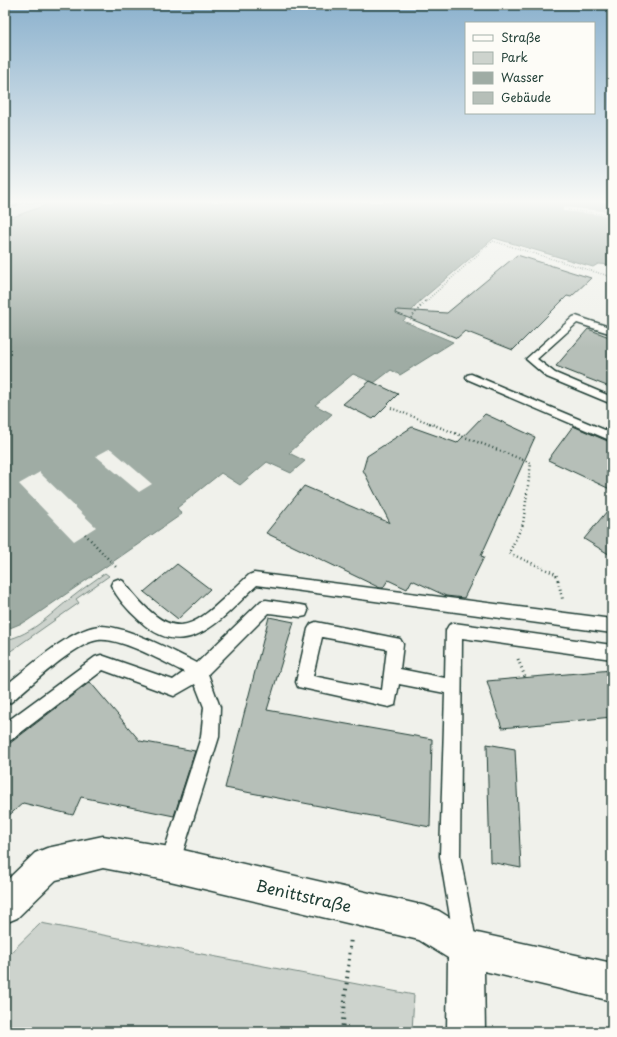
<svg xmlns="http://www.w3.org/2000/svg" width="617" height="1037" font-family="'Playpen Sans',sans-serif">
  <rect width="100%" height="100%" fill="#f0f1eb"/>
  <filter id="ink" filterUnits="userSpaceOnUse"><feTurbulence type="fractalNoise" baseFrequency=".025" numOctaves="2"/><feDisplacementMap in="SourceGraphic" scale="8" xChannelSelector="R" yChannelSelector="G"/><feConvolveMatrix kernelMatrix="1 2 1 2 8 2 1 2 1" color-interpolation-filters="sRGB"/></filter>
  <g filter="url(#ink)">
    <g fill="#cdd3cd" stroke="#768880">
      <polygon points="23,203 52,203 5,220 5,210"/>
      <path d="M 105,573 L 109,576 L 76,599 L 79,603 L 5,655 L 5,640 C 33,635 53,611 75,595 C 85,587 95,580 105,573 Z"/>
      <polygon points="41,923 414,995 412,1032 5,1032 5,958"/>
    </g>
    <polygon fill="#9faca4" stroke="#6c8077" points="52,203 612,203 612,265 598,264 593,267 494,238 420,301 403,321 453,342 400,375 391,370 374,383 353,374 315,405 332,414 289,453 305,461 291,473 267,462 240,485 221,473 177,508 182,514 27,621 5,630 5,220"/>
    <g fill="#f0f1eb">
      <polygon points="563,207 612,212 612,216 563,211"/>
      <polygon points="109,449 111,449 152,484 139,492 96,456"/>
      <polygon points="40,472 40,473 96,527 74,541 19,484"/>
    </g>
    <g fill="#b6bfb8" stroke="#1f3d34">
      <polygon points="517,255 591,278 571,297 567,296 513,350 465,331 457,338 396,313 397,310 447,313"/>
      <polygon points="588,329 612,338 612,388 556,366"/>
      <polygon points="370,381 398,394 373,419 343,404"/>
      <polygon points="485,414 535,437 481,556 484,557 464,598 446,596 412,580 407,589 388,580 383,588 380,588 266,533 304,486 390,523 363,470 367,456 412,427 457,443"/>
      <polygon points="573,426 612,443 612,490 548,460"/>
      <polygon points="612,505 612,556 584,539"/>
      <polygon points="177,564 210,589 178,619 144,592"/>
      <polygon points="269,617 294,622 267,710 432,739 430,827 225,788"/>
      <polygon points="612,670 612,717 502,728 487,681"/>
      <polygon points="90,682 140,741 195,751 174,816 81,797 73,815 23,803 5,819 5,747"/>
      <polygon points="487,744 515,749 521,868 490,862"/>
    </g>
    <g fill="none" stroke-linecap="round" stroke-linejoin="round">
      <g stroke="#1f3d34" stroke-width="3">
        <g id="lane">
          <polygon points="17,203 16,204 5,208 5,204"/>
          <polygon points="576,316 612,328 612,334 577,323 537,359 555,373 612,397 612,404 547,377 526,359 573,317"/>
          <polygon points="471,374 612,433 612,441 467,379 466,377 467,375"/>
          <path d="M 254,573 L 612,619 L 612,633 L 257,585 C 223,617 187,665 140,621 C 129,611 117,598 111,585 L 113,581 L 118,579 L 123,581 C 179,654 194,625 249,575 Z"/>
          <path d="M 266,600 L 301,605 L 306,606 L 308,611 L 306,616 L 301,617 L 269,613 L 208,674 L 220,707 L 219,737 L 177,871 L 170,874 L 163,871 L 160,864 L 201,737 L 204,707 L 195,684 L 174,696 L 103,670 L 11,740 L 5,743 L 5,723 L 95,657 L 101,655 L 173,680 L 184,672 C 164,662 120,637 98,640 C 75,643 30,686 11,702 L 5,704 L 5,686 C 27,669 72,627 100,626 C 127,626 173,651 197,663 L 261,601 Z"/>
          <path d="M 316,622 L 400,639 L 403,644 L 400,669 L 445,678 L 446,630 L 449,625 L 454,623 L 612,645 L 612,659 L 462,638 L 460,856 L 476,941 L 473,949 L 465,952 L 457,949 L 454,941 L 440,856 L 445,693 L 399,684 L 395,705 L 389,707 L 298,687 L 296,682 L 308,629 L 311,624 ZM 322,637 L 387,649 L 382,690 L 313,676 Z"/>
        </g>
      </g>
      <g stroke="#1f3d34" stroke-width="3">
        <polygon id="street" points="103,836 170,847 426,906 439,911 473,932 612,963 612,1001 484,971 485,1032 447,1032 448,958 419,940 170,881 103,868 56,880 17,918 5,923 5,882 35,853 47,848"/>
      </g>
      <g stroke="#1f3d34" stroke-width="1.5" stroke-dasharray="0.5 2" stroke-linecap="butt">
        <polyline points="568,210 612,215"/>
        <polyline points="610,287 609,282 612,279"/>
        <polyline points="426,301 493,241 612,277"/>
      </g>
      <g stroke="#1f3d34" stroke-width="2" stroke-dasharray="1 2.5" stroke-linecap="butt">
        <polyline points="411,318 426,300"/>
        <polyline points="391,408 432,424"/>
      </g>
      <g stroke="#1f3d34" stroke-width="2.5" stroke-dasharray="1 3" stroke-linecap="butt">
        <polyline points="429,423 531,463 523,524 509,553 556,574 558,581"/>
        <polyline points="85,534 116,567"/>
      </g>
      <g stroke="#1f3d34" stroke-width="3" stroke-dasharray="1 3.5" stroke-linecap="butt">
        <polyline points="558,580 563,601"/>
        <polyline points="518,659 525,677"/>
      </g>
      <polyline stroke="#1f3d34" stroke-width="4" stroke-dasharray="1.5 4.5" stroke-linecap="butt" points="342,1032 351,937"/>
      <use href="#lane" fill="#fdfcf7" fill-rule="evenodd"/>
      <use href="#street" fill="#fdfcf7" fill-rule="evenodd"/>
    </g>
  </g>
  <linearGradient id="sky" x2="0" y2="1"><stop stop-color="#8bb1cd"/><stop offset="0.58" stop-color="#f8f9f6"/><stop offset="1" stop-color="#f8f9f6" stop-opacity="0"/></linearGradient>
  <rect width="617" height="348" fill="url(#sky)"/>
  <g text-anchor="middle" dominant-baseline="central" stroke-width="3" stroke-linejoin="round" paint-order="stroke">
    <g font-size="16" fill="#1f3d34" stroke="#fdfcf7">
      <text transform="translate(304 895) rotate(13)">Benittstraße</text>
    </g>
  </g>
  <rect width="617" height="1037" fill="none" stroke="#fdfcf7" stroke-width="20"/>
  <rect x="10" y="10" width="597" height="1017" fill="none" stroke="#1f3d34" stroke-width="1.5" filter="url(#ink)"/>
  <rect x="465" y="22" width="130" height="92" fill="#fdfcf7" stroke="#a4b0a9"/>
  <rect x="473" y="35" width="20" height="6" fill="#fdfcf7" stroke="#a4b0a9"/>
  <text x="501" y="42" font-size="12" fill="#1f3d34">Straße</text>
  <rect x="473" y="52" width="20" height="12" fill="#cdd3cd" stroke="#a4b0a9"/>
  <text x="501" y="62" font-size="12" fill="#1f3d34">Park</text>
  <rect x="473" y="72" width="20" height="12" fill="#9faca4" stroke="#a4b0a9"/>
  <text x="501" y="82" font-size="12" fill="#1f3d34">Wasser</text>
  <rect x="473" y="92" width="20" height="12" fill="#b6bfb8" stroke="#a4b0a9"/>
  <text x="501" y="102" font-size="12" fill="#1f3d34">Gebäude</text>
</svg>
